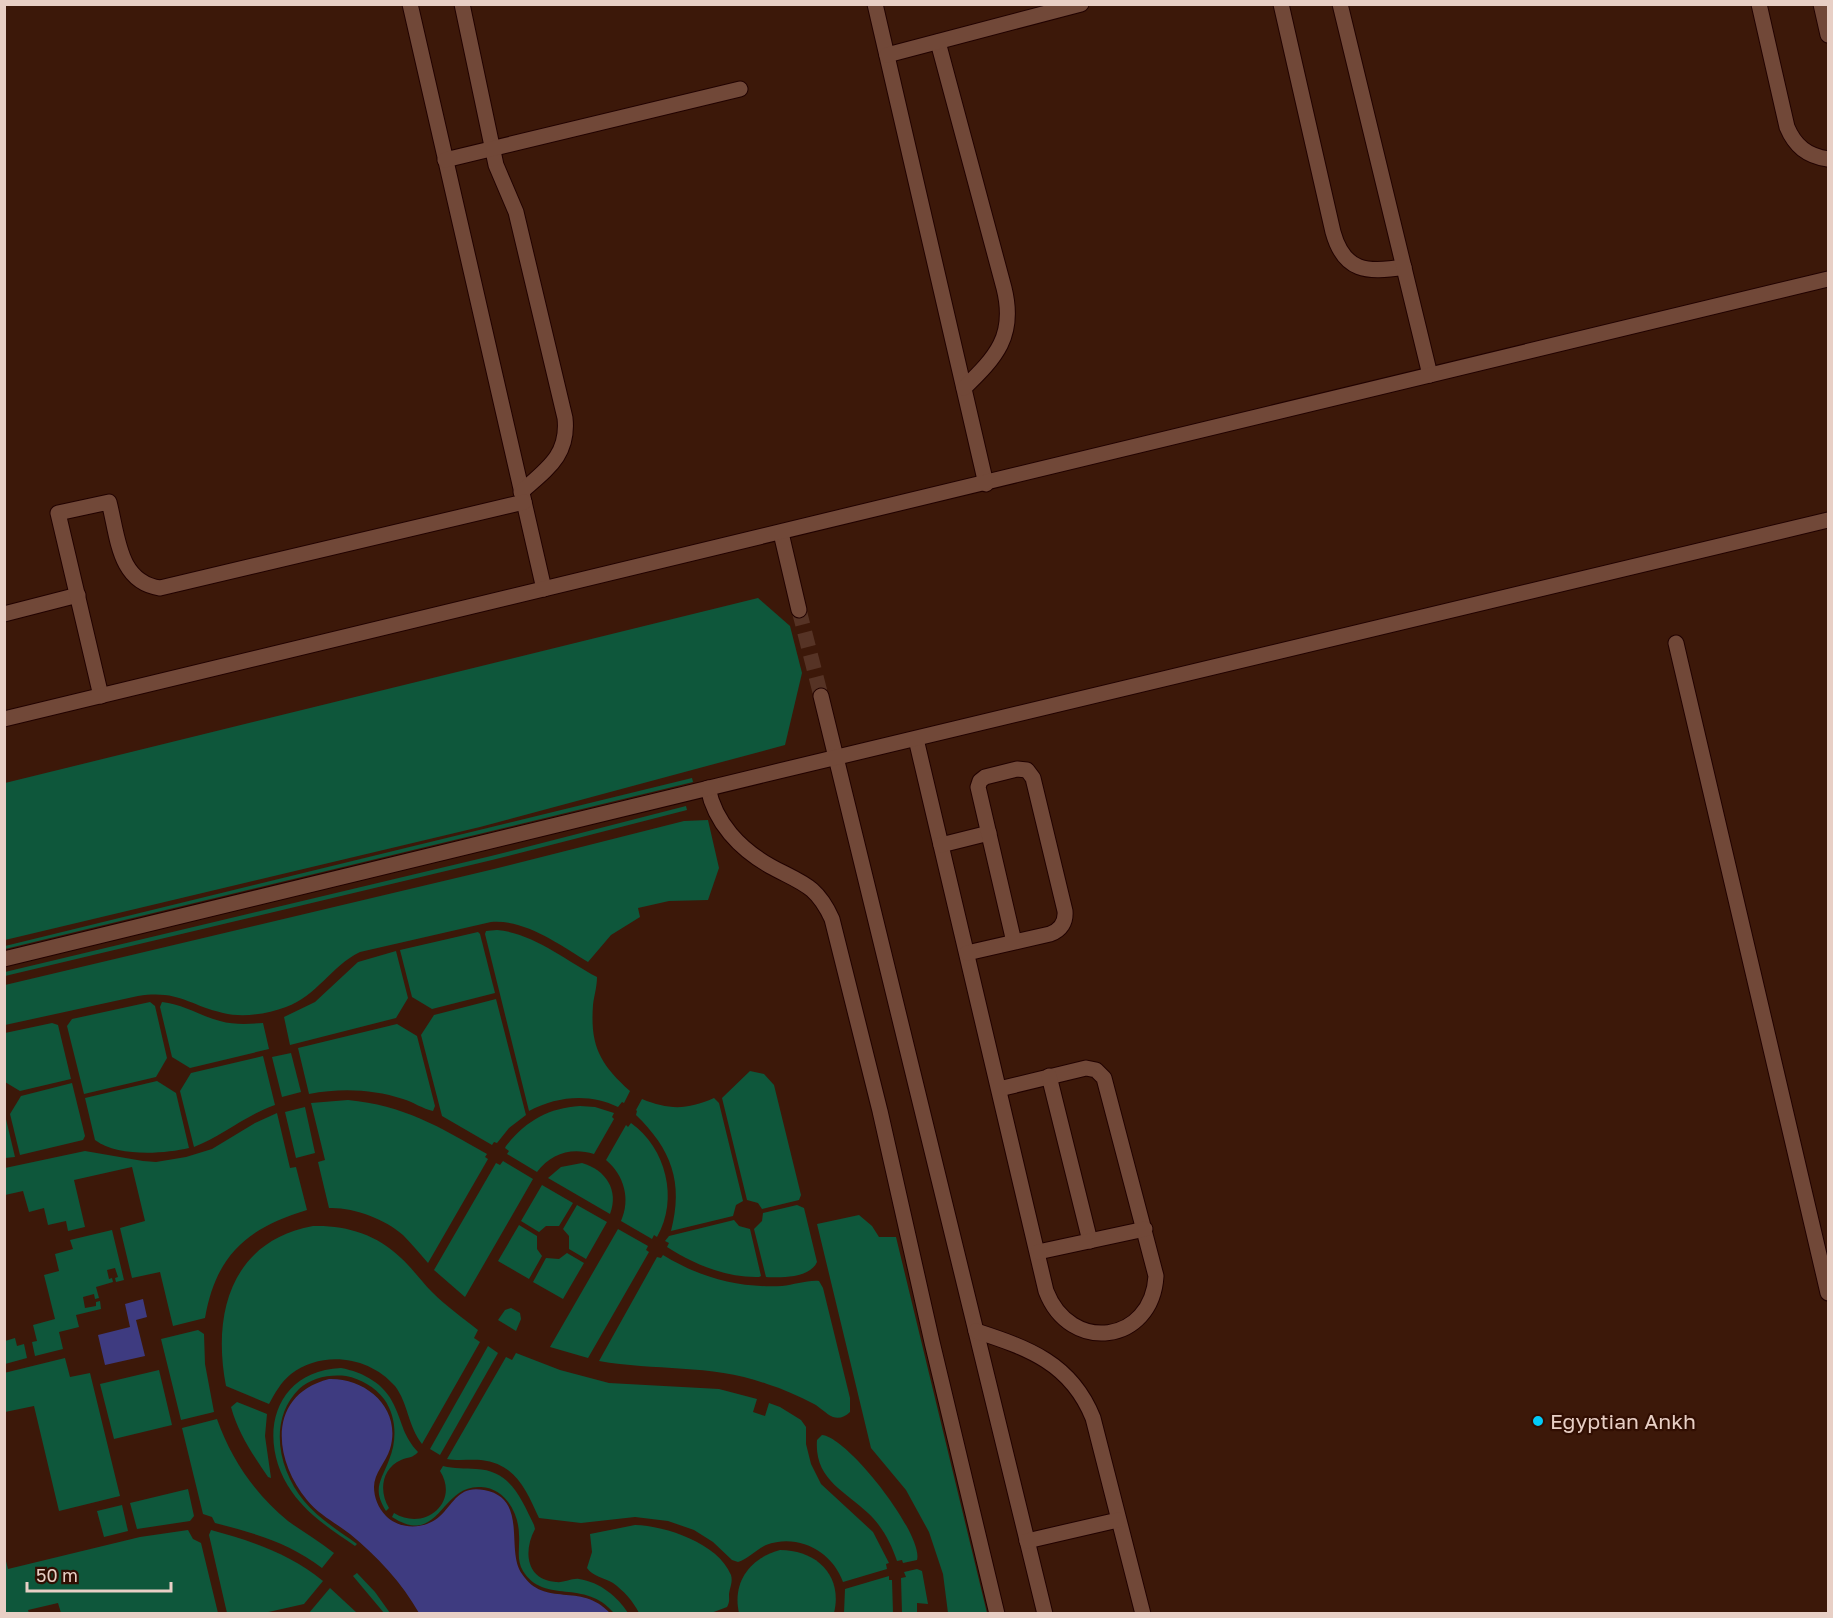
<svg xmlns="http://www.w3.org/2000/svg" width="1833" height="1618" font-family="'Golos Text',sans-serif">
  <rect width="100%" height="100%" fill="#3c1809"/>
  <g fill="#0e573b">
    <polygon points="758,598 790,626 802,673 785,745 480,827 5,940 5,783"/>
    <polygon points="692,778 693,782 5,949 5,946"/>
    <polygon points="686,806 687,810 492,860 5,976 5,972 491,856"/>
    <path d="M 708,820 L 719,868 L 708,900 L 669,901 L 638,908 L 640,917 L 611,935 L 588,962 C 560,945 525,919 491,922 L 360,952 C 331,966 317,996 286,1007 C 267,1014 243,1018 223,1013 C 188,1005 179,990 138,996 L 5,1025 L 5,985 L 494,869 L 684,821 Z"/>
    <path d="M 497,930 C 533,933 565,960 597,977 C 597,987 594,996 593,1005 C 590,1046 600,1064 630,1091 L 624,1103 L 622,1102 L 618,1107 C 590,1093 557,1096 529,1111 L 485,934 L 486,931 Z"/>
    <polygon points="478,932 480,934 495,993 432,1009 412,997 400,950"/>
    <polygon points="396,951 408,998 396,1018 290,1045 284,1017 315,1002 358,962"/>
    <polygon points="496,999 526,1115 509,1128 497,1143 494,1142 492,1145 442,1116 421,1035 434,1015"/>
    <polygon points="150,1002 155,1006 167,1058 156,1077 84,1094 67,1026 72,1019"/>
    <path d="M 162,1002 C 183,1004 200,1016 220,1021 C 234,1025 249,1024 263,1023 L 269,1049 L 190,1068 L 172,1057 L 160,1007 Z"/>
    <polygon points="52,1023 58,1025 71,1079 20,1091 5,1082 5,1033"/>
    <path d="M 397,1024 L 417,1036 L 435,1106 L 433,1111 C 423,1109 413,1102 403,1099 C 372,1089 341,1088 309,1094 L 298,1048 Z"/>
    <polygon points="291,1053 301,1092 282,1097 272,1057"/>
    <path d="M 263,1056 L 275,1105 C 246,1115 222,1136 194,1147 L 180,1091 L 191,1073 Z"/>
    <polygon points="750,1071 764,1074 774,1085 801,1195 799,1200 762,1209 758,1203 747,1200 722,1098"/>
    <path d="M 157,1081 L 176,1093 L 189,1148 C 164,1154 117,1157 95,1140 L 85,1098 Z"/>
    <polygon points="72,1083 85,1136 83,1140 20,1155 10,1114 21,1096"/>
    <path d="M 714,1098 L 719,1103 L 743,1201 L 736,1205 L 733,1216 L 671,1231 C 684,1182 671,1149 636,1115 L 637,1111 L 636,1110 L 642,1099 C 669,1110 687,1110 714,1098 Z"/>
    <path d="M 348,1100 C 403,1105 440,1127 487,1154 L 485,1157 L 488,1159 L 428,1263 C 420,1254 412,1244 403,1235 C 385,1219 353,1207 329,1208 L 318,1162 L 325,1160 L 311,1103 Z"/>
    <path d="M 580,1106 L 595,1107 L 614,1113 L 612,1117 L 614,1119 L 594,1154 C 572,1147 551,1153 537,1172 L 507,1154 L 509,1151 L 505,1148 L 506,1146 C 526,1121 548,1108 580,1106 Z"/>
    <polygon points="305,1107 315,1153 296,1158 285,1112"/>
    <path d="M 277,1113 L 290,1168 L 296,1167 L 307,1210 C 247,1228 216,1255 205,1318 L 173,1326 L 160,1272 L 132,1278 L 120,1228 L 145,1221 L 132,1167 L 74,1180 L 85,1227 L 68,1231 L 66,1221 L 48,1225 L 44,1208 L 29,1212 L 23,1191 L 5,1195 L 5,1168 L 85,1151 L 143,1161 L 156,1162 L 186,1157 L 212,1149 L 255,1123 Z"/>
    <polygon points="5,1115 15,1157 5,1158 4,1158"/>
    <path d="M 631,1123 C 666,1148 679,1199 657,1237 L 654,1235 L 652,1239 L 621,1221 C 631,1199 624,1175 606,1160 L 626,1125 L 628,1127 Z"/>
    <polygon points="503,1161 533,1179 465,1297 434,1270 496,1163 500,1165"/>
    <path d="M 582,1163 C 606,1170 619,1190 610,1214 L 548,1178 L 561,1167 Z"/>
    <polygon points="542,1185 573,1203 559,1226 546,1226 539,1232 521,1221"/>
    <polygon points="577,1205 607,1222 586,1259 569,1249 569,1236 563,1229"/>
    <path d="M 797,1205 L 804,1208 L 817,1262 C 810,1278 781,1278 766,1277 L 754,1229 L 762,1221 L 763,1213 Z"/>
    <polygon points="859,1215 872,1226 879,1237 896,1237 987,1613 948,1613 943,1574 929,1532 906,1490 871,1448 817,1224"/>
    <path d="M 734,1220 L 739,1226 L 750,1229 L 761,1276 L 759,1277 C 727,1278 693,1264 667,1247 L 669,1243 L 665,1241 L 669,1236 Z"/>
    <polygon points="519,1225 537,1236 537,1249 542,1256 529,1279 498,1261"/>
    <path d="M 313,1226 C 345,1225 377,1234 401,1258 C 412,1268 421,1281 432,1292 C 446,1306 463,1318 478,1330 L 474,1338 L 480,1342 L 422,1444 C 408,1426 408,1403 395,1386 C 369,1356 322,1350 291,1374 C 281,1382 275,1393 269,1404 L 226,1386 C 212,1314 231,1241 313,1226 Z"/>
    <polygon points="618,1229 648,1246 646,1250 649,1252 588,1358 550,1347"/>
    <polygon points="112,1230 124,1280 116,1282 115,1278 118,1277 115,1268 107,1270 109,1279 112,1278 113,1282 96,1287 99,1298 95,1299 94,1294 83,1297 85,1308 96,1306 96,1302 100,1301 101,1309 76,1315 79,1327 59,1332 63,1349 35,1356 32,1342 37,1341 33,1325 55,1319 44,1275 59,1271 55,1254 73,1249 70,1240"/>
    <polygon points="567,1253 584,1263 563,1299 533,1282 546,1258 559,1259"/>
    <path d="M 663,1255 C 701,1278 738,1288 782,1286 C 794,1285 807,1280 819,1281 L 823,1288 L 850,1398 L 850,1412 C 845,1417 839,1419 833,1417 C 826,1414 820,1407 814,1404 C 799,1396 783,1389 767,1384 C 713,1364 655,1371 599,1361 L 657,1257 L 661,1258 Z"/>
    <polygon points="511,1308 520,1313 521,1319 516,1331 498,1320 505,1310"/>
    <polygon points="198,1330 204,1334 205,1364 214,1412 181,1420 161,1339"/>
    <polygon points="15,1338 17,1346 24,1344 27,1358 5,1364 5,1341"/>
    <polygon points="488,1346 498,1353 440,1455 430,1449"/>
    <path d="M 516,1353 L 560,1370 L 609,1383 L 719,1389 L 757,1399 L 753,1412 L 765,1416 L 769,1403 L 780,1407 L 801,1420 L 806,1427 L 806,1444 L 811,1464 L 821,1484 L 873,1532 L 889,1563 L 886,1564 L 887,1569 L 843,1582 C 832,1551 798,1533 766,1545 C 756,1550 748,1559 738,1562 L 732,1560 L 713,1542 L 694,1530 L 668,1521 L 635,1517 L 581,1523 L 539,1518 C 526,1490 516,1464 481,1460 C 470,1459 458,1461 447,1459 L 506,1357 L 512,1360 Z"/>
    <polygon points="65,1358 70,1377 90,1373 120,1496 59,1511 34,1406 5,1412 4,1373"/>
    <path d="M 341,1368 C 363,1372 385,1384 394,1405 C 403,1424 403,1436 418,1452 C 413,1458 408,1457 401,1460 C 381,1469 379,1492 389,1508 L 386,1511 C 372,1489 381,1481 389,1460 C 397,1441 397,1417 384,1399 C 375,1387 361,1379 346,1376 C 329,1374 311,1378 299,1389 C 268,1420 278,1469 304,1501 C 318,1518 339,1531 357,1544 L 355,1546 C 332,1530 308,1515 292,1492 C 256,1441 272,1371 341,1368 Z"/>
    <polygon points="159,1370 172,1425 114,1439 100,1384"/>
    <path d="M 237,1402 L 267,1414 L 265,1436 L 271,1478 L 268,1477 C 253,1455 238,1433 231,1407 Z"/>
    <path d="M 217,1419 C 231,1459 255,1494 288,1521 C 303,1532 319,1541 334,1553 L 322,1568 C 290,1543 254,1533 215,1523 L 212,1517 L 203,1514 L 182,1428 Z"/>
    <path d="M 822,1435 C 848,1437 924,1535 917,1560 L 903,1563 L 902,1560 L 897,1561 C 891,1543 882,1526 868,1513 C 845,1491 814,1479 817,1440 Z"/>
    <path d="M 443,1466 C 454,1469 465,1468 476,1469 C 510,1470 521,1498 534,1525 L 535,1529 C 523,1551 526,1580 556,1582 C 564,1583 572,1578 579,1579 C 600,1582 618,1597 628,1613 L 614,1613 C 585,1578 544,1605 523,1571 C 516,1559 520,1548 519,1535 C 519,1513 505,1488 481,1487 C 440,1484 440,1548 392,1517 L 394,1513 C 425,1532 460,1502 440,1471 Z"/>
    <polygon points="188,1489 194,1516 190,1521 137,1529 130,1503"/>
    <polygon points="122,1505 128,1531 104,1537 97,1511"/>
    <path d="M 635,1525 C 666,1526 718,1543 731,1575 C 733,1582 730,1587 729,1594 C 729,1599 730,1602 727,1607 L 711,1613 L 639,1613 C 633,1601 624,1591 613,1583 C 605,1578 592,1576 587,1568 L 592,1552 L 590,1534 Z"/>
    <polygon points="188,1530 193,1539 201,1543 218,1613 61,1613 58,1603 28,1610 29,1613 5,1613 5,1557 8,1569 140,1537"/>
    <path d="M 211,1530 C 252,1541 290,1554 323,1581 L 304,1604 L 264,1613 L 227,1613 L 209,1535 Z"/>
    <path d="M 780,1550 C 817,1550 843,1576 834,1613 L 739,1613 C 732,1582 750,1558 780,1550 Z"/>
    <polygon points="917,1569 922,1571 928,1604 917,1603 917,1613 902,1613 901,1578 906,1577 904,1572"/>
    <polygon points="357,1573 375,1592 390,1613 384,1613 353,1576"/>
    <polygon points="889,1576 889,1580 892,1580 893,1613 844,1613 845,1589"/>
    <polygon points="330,1588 357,1613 309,1613"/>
  </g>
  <g fill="#3e3b80">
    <polygon points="143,1299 147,1317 136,1320 145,1356 105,1365 98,1335 130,1327 125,1304"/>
    <path d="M 329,1379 C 367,1378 402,1409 390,1449 C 386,1462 374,1473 374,1487 C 374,1497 378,1508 386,1516 C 400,1530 425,1530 440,1516 C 454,1503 459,1485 484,1490 C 529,1498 505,1550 522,1574 C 545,1609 580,1581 610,1613 L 419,1613 C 402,1583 377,1556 350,1534 C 336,1523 319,1515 307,1500 C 273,1459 267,1395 329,1379 Z"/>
  </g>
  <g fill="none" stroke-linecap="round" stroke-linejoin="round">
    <polyline stroke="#563325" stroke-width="15" stroke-dasharray="15 8" stroke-linecap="butt" points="799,610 821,696"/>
    <g stroke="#210200" stroke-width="17">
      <g id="minor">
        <polyline points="410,4 544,589"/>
        <path d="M 462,4 L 496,165 L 516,212 L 565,418 C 569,455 547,469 521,492"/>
        <polyline points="875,4 986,484"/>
        <path d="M 1281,4 L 1333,232 C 1344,272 1367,273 1404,267"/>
        <polyline points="1340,4 1430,375"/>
        <path d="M 1759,4 L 1787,127 C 1795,146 1807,156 1828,159"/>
        <polyline points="1821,4 1828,35"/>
        <path d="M 938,42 L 1004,288 C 1016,336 996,357 964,388"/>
        <polyline points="887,55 1081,4"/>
        <polyline points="445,160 740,89"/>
        <polyline points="781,533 799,610"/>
        <polyline points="4,614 78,595"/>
        <polyline points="1676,643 1828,1293"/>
        <path d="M 101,696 L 58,513 L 109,502 C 118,536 118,582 160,588 L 524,502"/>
        <polyline points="821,696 1045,1614"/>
        <polyline points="4,719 1828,279"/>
        <path d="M 916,739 L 1046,1291 C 1070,1354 1152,1344 1156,1276 L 1104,1078 L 1096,1070 L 1086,1068 L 999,1089"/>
        <path d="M 708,788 C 715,823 740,849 770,866 C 801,883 816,884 832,919 L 880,1111 L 932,1342 L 997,1614"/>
        <polyline points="941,845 989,833"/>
        <path d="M 967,953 L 1050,934 C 1061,930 1066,922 1065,911 L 1033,778 L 1027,770 L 1017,769 L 985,777 L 980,781 L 978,787 L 1014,942"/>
        <polyline points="4,959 779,771 1828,520"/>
        <polyline points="1049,1076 1090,1241"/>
        <polyline points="1038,1252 1145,1229"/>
        <path d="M 976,1331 C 1028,1348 1071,1363 1093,1418 L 1143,1614"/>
        <polyline points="1027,1541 1118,1520"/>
      </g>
    </g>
    <use href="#minor" stroke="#714838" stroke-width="15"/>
  </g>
  <circle fill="#02cbf9" stroke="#310e02" stroke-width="2" cx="1538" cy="1421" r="6"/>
  <g text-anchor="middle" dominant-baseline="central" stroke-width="4.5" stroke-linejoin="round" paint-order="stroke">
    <g font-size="21" fill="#e8cfc5" stroke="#310e02" text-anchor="start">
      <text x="1550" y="1421">Egyptian Ankh</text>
    </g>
  </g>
  <rect width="1833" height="1618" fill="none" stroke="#e8cfc5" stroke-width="12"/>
  <path d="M27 1582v9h144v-9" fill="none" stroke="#e8cfc5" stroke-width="3"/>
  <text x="36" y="1582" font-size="18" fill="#e8cfc5" stroke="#310e02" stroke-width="4.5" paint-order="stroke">50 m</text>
</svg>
